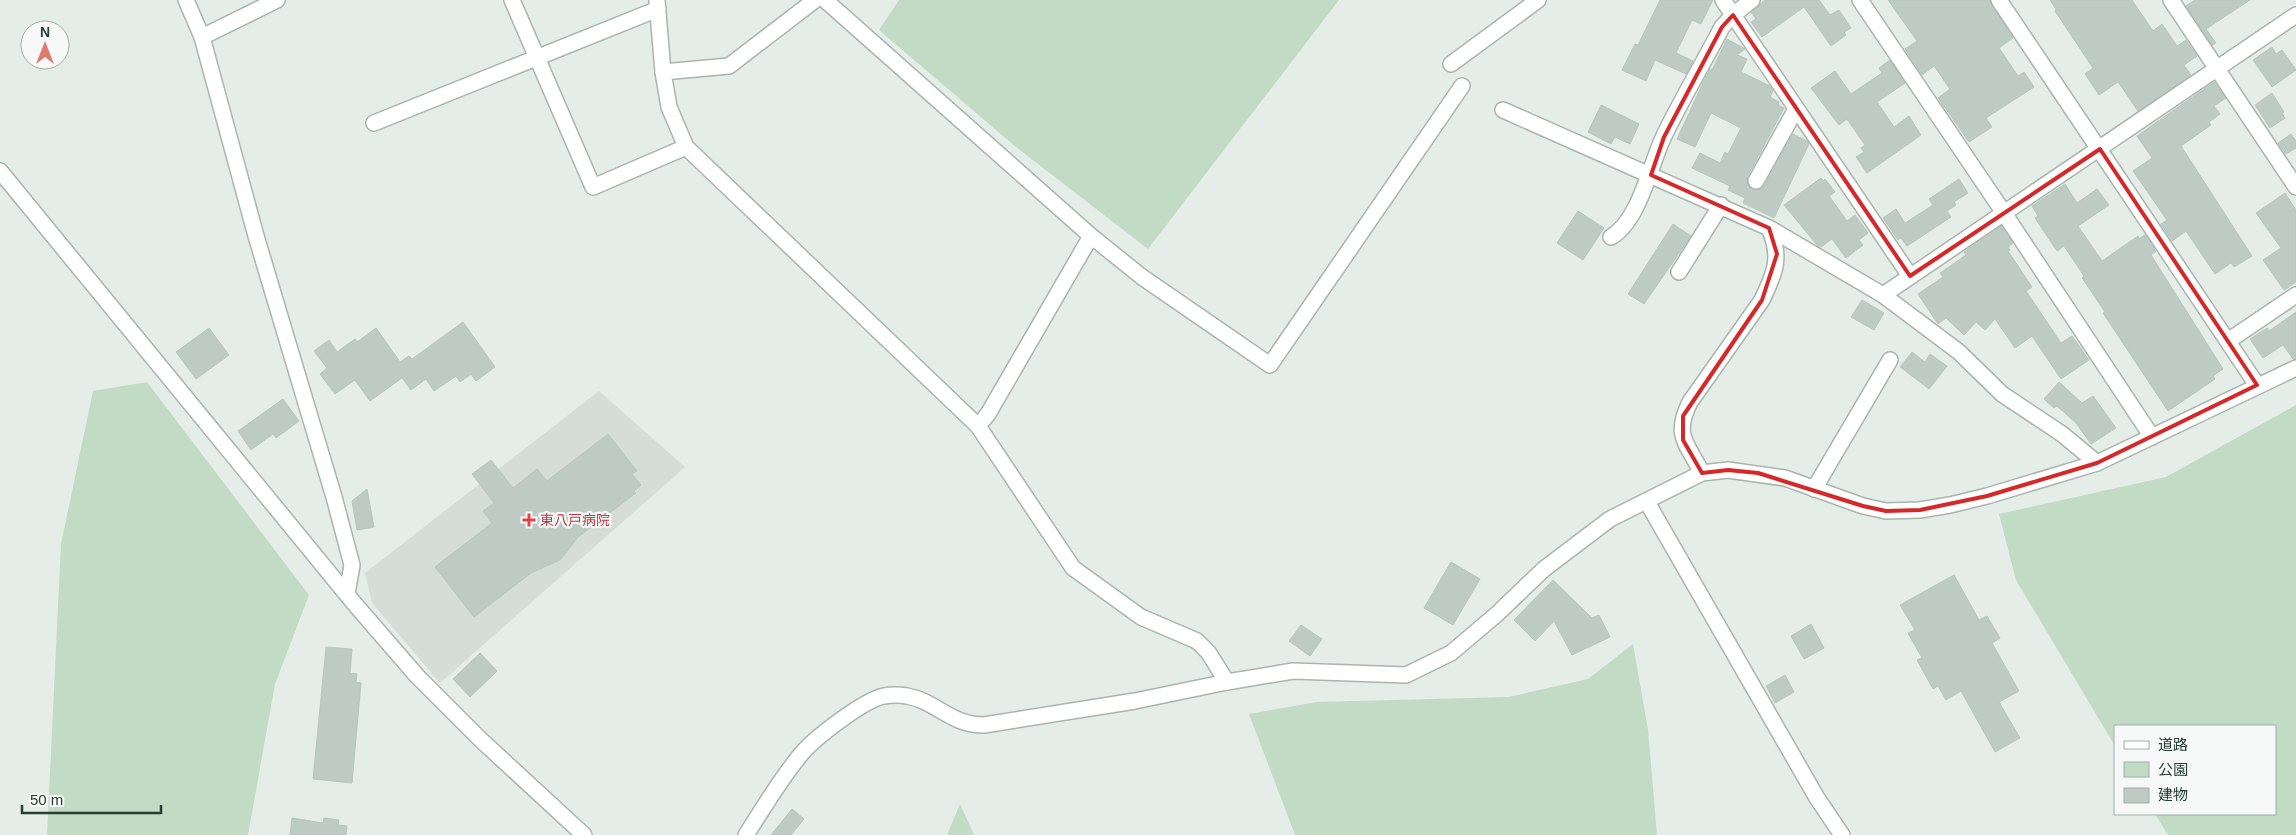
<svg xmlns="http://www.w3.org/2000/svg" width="2296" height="835" font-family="Helvetica,'Noto Sans JP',sans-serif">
  <rect width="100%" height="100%" fill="#e5ede8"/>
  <polygon fill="#d4ddd7" points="599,391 685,467 440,683 372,603 365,573"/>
  <g fill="#c1dbc4">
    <polygon points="899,0 1339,0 1148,249 1016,147 879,30"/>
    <polygon points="147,382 309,595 275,684 248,835 47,835 61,544 93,391"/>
    <polygon points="2296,405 2296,835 2168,835 2155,814 2275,814 2275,726 2115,726 2115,746 2016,580 1999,514 2166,477"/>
    <polygon points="1633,644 1648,730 1657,835 1295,835 1249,714 1317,702 1509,697 1588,679"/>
    <polygon points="960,804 974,835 947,835"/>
  </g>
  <g fill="#becac4" stroke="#b8c6be">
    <polygon points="1660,0 1713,0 1701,24 1692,20 1676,53 1693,61 1686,74 1655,60 1646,81 1622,70 1635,44 1638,45"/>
    <polygon points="1765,0 1819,0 1830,15 1839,10 1851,28 1844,32 1846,35 1831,46 1804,7 1762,37 1751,22 1756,19 1751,12"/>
    <polygon points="1888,0 1989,0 2013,38 1999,48 2018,76 2024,72 2034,87 1986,118 1992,127 1969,142 1938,98 1950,89 1934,66 1922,75 1905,49 1917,41"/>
    <polygon points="2050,0 2132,0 2153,31 2162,24 2177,46 2186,40 2197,56 2184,65 2191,75 2138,111 2118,82 2099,95 2085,74 2093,68 2055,11 2056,9"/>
    <polygon points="2195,0 2250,0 2206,29 2216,43 2212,45 2186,6"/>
    <polygon points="1727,39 1745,49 1737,55 1747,59 1741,72 1770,86 1773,91 1770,97 1779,102 1778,105 1784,108 1748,176 1748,186 1757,190 1764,186 1793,134 1807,141 1809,144 1774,218 1743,203 1745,198 1728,190 1730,186 1692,168 1700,153 1720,163 1725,152 1728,154 1741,128 1711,113 1695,147 1677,139 1703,83 1710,69 1712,70"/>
    <polygon points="2272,47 2276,54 2282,50 2296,70 2272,87 2253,60"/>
    <polygon points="1890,60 1905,83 1877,102 1894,127 1909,116 1921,135 1867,173 1856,157 1864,152 1861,148 1865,145 1847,119 1839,125 1811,88 1835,71 1851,94 1882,73 1879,68"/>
    <polygon points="2214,82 2226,98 2214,106 2220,114 2209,122 2211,125 2181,146 2252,256 2234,267 2231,263 2215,274 2186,231 2172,241 2161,224 2167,220 2133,171 2152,158 2137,136"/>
    <polygon points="2272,93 2284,112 2282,113 2285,118 2270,128 2255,105"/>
    <polygon points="1601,105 1639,124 1630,144 1615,137 1611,144 1588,132"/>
    <polygon points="2291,134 2296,141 2296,148 2286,154 2278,143"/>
    <polygon points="1821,178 1823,181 1825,179 1835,192 1829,196 1847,221 1855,215 1868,233 1859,240 1863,245 1846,258 1832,239 1821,247 1817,245 1784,205"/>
    <polygon points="1959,179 1968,193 1954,202 1956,205 1947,211 1951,217 1907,246 1901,238 1898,240 1883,218 1896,209 1905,223 1933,205 1929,199"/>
    <polygon points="2065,184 2077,203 2097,189 2109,205 2078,226 2102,261 2138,236 2139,239 2145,235 2156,251 2151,255 2223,369 2213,376 2215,379 2168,411 2103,313 2105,312 2082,278 2084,276 2064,246 2057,251 2035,218 2038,216 2032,206"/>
    <polygon points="2285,193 2296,210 2296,282 2284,290 2263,260 2281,248 2256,213"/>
    <polygon points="1578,211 1604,228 1583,260 1557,243"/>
    <polygon points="1673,224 1691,236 1644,304 1628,294"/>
    <polygon points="2001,226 2013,243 2008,247 2010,250 2008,251 2032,287 2026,291 2061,343 2072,336 2089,360 2061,379 2032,336 2015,348 1995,319 1985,330 1976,322 1964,335 1946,318 1938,324 1918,294 1943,277 1940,273 1966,255 1964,252"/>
    <polygon points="1862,300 1884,313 1874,330 1851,317"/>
    <polygon points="2296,312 2296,359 2293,359 2283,345 2263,358 2250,339 2267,328 2269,331"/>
    <polygon points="463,322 495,367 476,381 471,374 460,382 456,376 434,391 426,379 411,390 402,378 370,401 355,380 335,394 320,374 327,368 314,351 329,340 337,352 355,339 357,342 376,328 400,362 409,356 412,359"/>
    <polygon points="209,328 229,355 196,379 176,352"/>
    <polygon points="1912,352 1925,362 1930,354 1947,366 1929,389 1900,367"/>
    <polygon points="2059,382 2082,403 2093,396 2116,428 2091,444 2076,423 2057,406 2054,408 2044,399"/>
    <polygon points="283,399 299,421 276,438 273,434 251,450 238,431"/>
    <polygon points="608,434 637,471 632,474 641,485 634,491 636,493 578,537 560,560 531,573 474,617 435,567 492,523 483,511 494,503 472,474 491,460 513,488 537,469 547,481"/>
    <polygon points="367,489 374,527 357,530 352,501"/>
    <polygon points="1451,562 1480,579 1453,625 1424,608"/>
    <polygon points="1954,575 1979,620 1987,616 2000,638 1992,643 2019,691 1999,702 2020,738 1995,752 1961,691 1946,700 1938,686 1933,689 1917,660 1922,658 1908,633 1915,630 1900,605"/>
    <polygon points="1553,580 1592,618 1599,615 1610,637 1572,655 1554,621 1535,641 1514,620"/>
    <polygon points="1811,624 1824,648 1804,659 1791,636"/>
    <polygon points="1301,625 1322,639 1310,656 1289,641"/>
    <polygon points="326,647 352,649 350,673 357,674 356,682 361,683 352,783 313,779"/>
    <polygon points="480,653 497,671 470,697 453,679"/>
    <polygon points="1785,675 1794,692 1775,703 1766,686"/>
    <polygon points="792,809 804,819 791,835 771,835"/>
    <polygon points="292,818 323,823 324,818 339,820 338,825 347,826 346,835 290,835"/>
  </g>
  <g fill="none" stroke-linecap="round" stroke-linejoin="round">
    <g stroke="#a8b5ae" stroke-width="18">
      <g id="minor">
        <polyline points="186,0 202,37 277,0"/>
        <polyline points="512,0 593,187 686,147"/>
        <polyline points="815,0 729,66 663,72 669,107 686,147 978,426 1073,568 1141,617 1197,641 1208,652 1227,682"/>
        <polyline points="825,0 1091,236 1142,277 1270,365 1462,86"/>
        <polyline points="1752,0 1733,15 1910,276"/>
        <polyline points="1860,0 2004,213 2152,437"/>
        <polyline points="1999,0 2257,385"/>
        <polyline points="2171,0 2296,187"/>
        <polyline points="657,1 663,72"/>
        <polyline points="202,37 256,236 334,497 352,565 347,594"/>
        <polyline points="1451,64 1538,0"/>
        <polyline points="1503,110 1769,228 1883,295 2296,15"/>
        <polyline points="374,123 658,9"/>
        <polyline points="1756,181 1796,109"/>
        <path d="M 1611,237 C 1639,221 1650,166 1663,138 C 1681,100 1703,64 1722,27 L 1733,15 L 1723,0"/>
        <polyline points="1679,272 1721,205"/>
        <polyline points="1883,295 1959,352 2002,394 2062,434 2097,463"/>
        <polyline points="2228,341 2296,295"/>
        <polyline points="978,426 988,414 1091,236"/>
        <path d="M 1702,473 C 1687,443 1673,436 1690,402 L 1762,300 C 1775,273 1782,257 1769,228"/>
        <polyline points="1814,489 1890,360"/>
        <polyline points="1647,502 1817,798 1842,835"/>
        <path d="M 746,835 C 764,807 781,778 802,753 C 816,737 864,700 884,696 C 890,695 900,695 907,696 C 936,701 950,725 984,725 L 1135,701 L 1227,682 L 1293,671 L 1406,675 L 1451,653 L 1497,614 L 1544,569 L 1610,519 L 1702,473 L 1728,470 L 1785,478 L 1863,506 L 1886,511 L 1920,510 L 1950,505 L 1987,496 L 2097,463 L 2296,368"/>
      </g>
    </g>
    <g stroke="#a8b5ae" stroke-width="18">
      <polyline id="tertiary" points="0,171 353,602 417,676 481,740 584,835"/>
    </g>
    <use href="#minor" stroke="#fff" stroke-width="15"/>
    <use href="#tertiary" stroke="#fff" stroke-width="15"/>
  </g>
  <path fill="none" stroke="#d62828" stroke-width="4" stroke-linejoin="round" d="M 1733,15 L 1910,276 L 2100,149 L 2257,385 L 2097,463 L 1987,496 L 1920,510 L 1886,511 L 1863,506 L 1758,473 L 1728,470 L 1702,473 L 1683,440 L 1683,416 L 1762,300 L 1777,254 L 1769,228 L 1651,175 L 1664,137 L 1722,27 Z"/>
  <path fill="#e0444e" stroke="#f6f9f7" stroke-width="2" d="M526.5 512.5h5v5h5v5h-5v5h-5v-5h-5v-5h5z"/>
  <g text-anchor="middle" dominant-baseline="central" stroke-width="4.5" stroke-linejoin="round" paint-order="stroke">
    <g font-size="14" fill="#be3a42" stroke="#f6f9f7" text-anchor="start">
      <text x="540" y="520">東八戸病院</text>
    </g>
  </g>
  <rect x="2114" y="725" width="162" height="90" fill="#f6f9f7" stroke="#a3aea9"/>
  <rect x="2124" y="741" width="25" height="8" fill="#ffffff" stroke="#a3aea9"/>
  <text x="2158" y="750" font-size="15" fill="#263d33">道路</text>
  <rect x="2124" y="762" width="25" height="15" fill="#c1dbc4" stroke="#a3aea9"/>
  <text x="2158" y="775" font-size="15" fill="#263d33">公園</text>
  <rect x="2124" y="788" width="25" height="15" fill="#becac4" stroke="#a3aea9"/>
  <text x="2158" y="800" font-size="15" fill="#263d33">建物</text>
  <g transform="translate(45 45)"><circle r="24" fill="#f6f9f7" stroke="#a3aea9"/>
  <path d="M0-4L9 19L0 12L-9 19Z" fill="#e2796e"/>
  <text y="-8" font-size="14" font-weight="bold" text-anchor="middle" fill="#263d33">N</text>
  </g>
  <path d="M22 805v8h139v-8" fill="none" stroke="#263d33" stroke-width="2.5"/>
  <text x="30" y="805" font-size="15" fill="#263d33" stroke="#f6f9f7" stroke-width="4" paint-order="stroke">50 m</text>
</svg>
